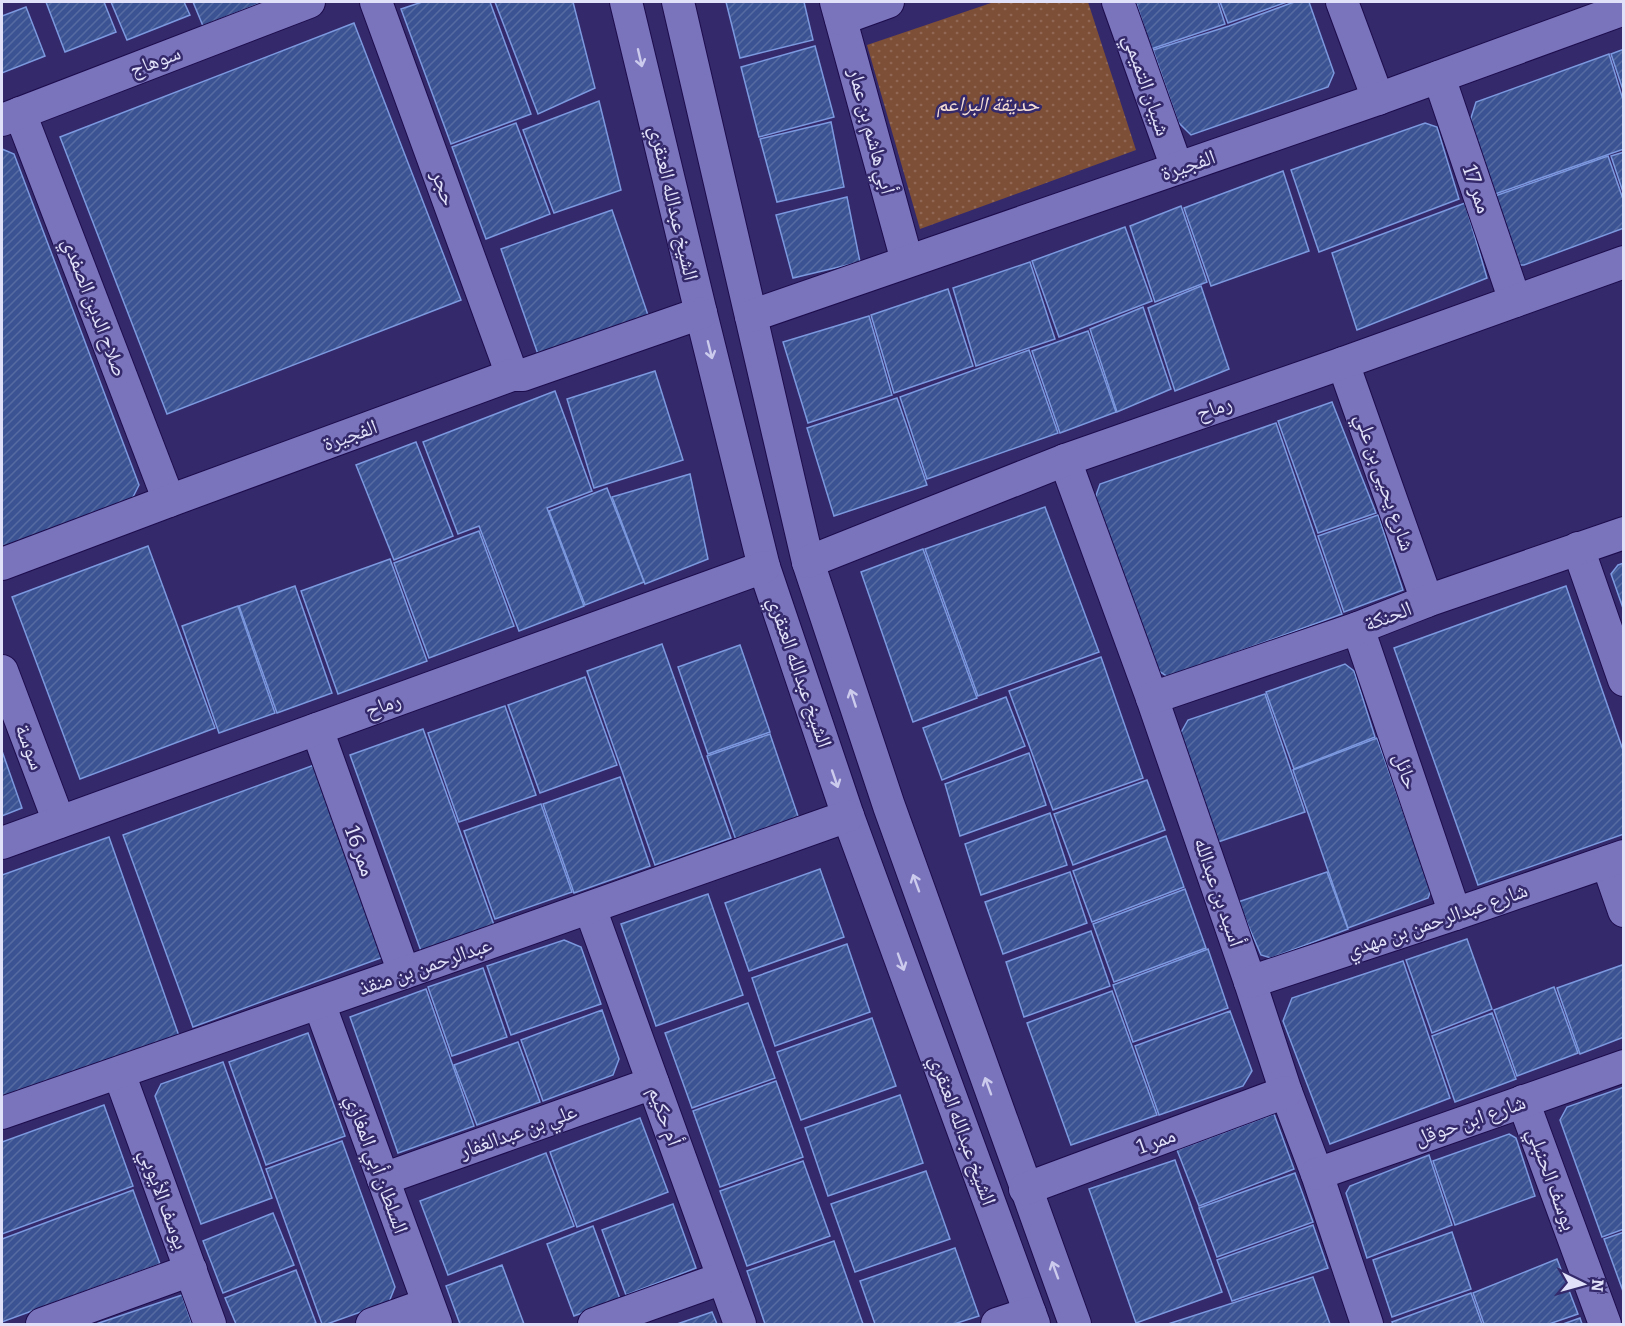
<svg xmlns="http://www.w3.org/2000/svg" width="1625" height="1326" font-family="Bitter,'Noto Naskh Arabic',serif">
  <defs>
    <pattern id="grass-dots" width="8" height="8" patternUnits="userSpaceOnUse" patternTransform="scale(1.5)"><rect width="8" height="8" fill="#7e4f37"/><path d="M2 2h.1M6 6h.1" fill="none" stroke="#906855" stroke-width="1.8" stroke-linecap="round"/></pattern>
    <pattern id="building-hatch" width="6" height="6" patternUnits="userSpaceOnUse" patternTransform="scale(1.5)"><rect width="6" height="6" fill="#3b5393"/><path d="M-1 1l2-2M0 6l6-6M5 7l2-2" fill="none" stroke="#576ba3"/></pattern>
  </defs>
  <rect width="100%" height="100%" fill="#34296a"/>
  <polygon fill="url(#grass-dots)" points="994,2 1088,2 1136,150 920,229 867,45"/>
  <g fill="url(#building-hatch)" stroke="#7c99df" stroke-width="1.5">
    <polygon points="46,2 104,2 116,32 65,52"/>
    <polygon points="111,2 184,2 190,15 127,40"/>
    <polygon points="193,2 263,2 203,26"/>
    <polygon points="422,2 490,2 531,114 451,144 401,9"/>
    <polygon points="495,2 573,2 595,88 538,114"/>
    <polygon points="726,2 804,2 813,40 740,58"/>
    <polygon points="1136,2 1218,2 1225,24 1151,49"/>
    <polygon points="1220,2 1287,2 1228,23"/>
    <polygon points="1294,2 1309,2 1334,73 1328,87 1191,135 1178,122 1153,50 1229,26"/>
    <polygon points="26,7 45,56 2,73 2,16"/>
    <polygon points="354,23 461,300 167,414 60,137"/>
    <polygon points="815,46 834,117 759,137 741,67"/>
    <polygon points="1624,49 1624,93 1611,54"/>
    <polygon points="1609,54 1624,103 1624,149 1495,194 1470,121 1476,102"/>
    <polygon points="599,101 621,190 554,213 523,130"/>
    <polygon points="831,122 844,187 777,202 760,139"/>
    <polygon points="516,123 550,214 486,239 452,147"/>
    <polygon points="1425,123 1437,127 1459,199 1319,252 1291,170"/>
    <polygon points="2,149 14,154 139,485 132,499 2,549"/>
    <polygon points="1624,152 1624,195 1611,156"/>
    <polygon points="1608,156 1624,202 1624,228 1524,265 1517,265 1495,196"/>
    <polygon points="1283,171 1309,251 1211,286 1184,208"/>
    <polygon points="847,197 860,262 793,278 776,215"/>
    <polygon points="1465,203 1487,278 1357,330 1332,253"/>
    <polygon points="1181,206 1207,282 1155,302 1130,226"/>
    <polygon points="612,210 649,318 539,357 501,249"/>
    <polygon points="1125,227 1152,301 1059,337 1032,261"/>
    <polygon points="1030,262 1055,339 976,366 953,288"/>
    <polygon points="1201,286 1229,369 1175,391 1148,308"/>
    <polygon points="948,289 973,366 894,393 871,315"/>
    <polygon points="1143,307 1171,389 1117,412 1090,329"/>
    <polygon points="869,316 892,395 808,423 783,342"/>
    <polygon points="1088,331 1116,412 1060,433 1032,351"/>
    <polygon points="1029,350 1058,433 927,479 900,397"/>
    <polygon points="655,371 683,460 594,488 567,399"/>
    <polygon points="555,391 592,491 547,508 584,606 519,631 479,526 458,534 423,442"/>
    <polygon points="897,398 927,485 834,516 807,428"/>
    <polygon points="1332,402 1376,513 1318,533 1278,421"/>
    <polygon points="1276,423 1342,614 1168,677 1154,668 1094,501 1100,484"/>
    <polygon points="416,442 453,536 394,560 356,465"/>
    <polygon points="690,474 708,559 645,584 612,497"/>
    <polygon points="607,488 644,582 585,605 549,511"/>
    <polygon points="1045,507 1099,652 978,696 925,549"/>
    <polygon points="1378,515 1403,590 1344,612 1318,536"/>
    <polygon points="479,531 514,626 429,658 394,563"/>
    <polygon points="148,546 215,728 80,779 12,597"/>
    <polygon points="923,549 977,698 913,722 861,572"/>
    <polygon points="390,559 427,661 338,694 301,591"/>
    <polygon points="1624,563 1624,611 1611,574 1618,565"/>
    <polygon points="295,586 332,693 277,713 239,606"/>
    <polygon points="1566,586 1624,753 1624,834 1478,885 1394,648"/>
    <polygon points="238,606 275,713 219,733 182,626"/>
    <polygon points="662,644 731,838 655,865 587,671"/>
    <polygon points="740,645 770,732 708,754 678,667"/>
    <polygon points="1101,657 1143,778 1053,810 1009,691"/>
    <polygon points="1345,664 1354,671 1375,737 1294,769 1266,692"/>
    <polygon points="585,677 617,765 540,793 508,705"/>
    <polygon points="1265,694 1305,812 1218,842 1179,736 1188,720"/>
    <polygon points="1006,697 1025,746 942,780 923,728"/>
    <polygon points="505,706 536,795 459,822 428,733"/>
    <polygon points="423,729 494,925 421,951 350,755"/>
    <polygon points="770,734 800,822 737,843 707,756"/>
    <polygon points="1377,738 1431,890 1428,898 1348,928 1293,770"/>
    <polygon points="2,751 22,808 2,816"/>
    <polygon points="1029,753 1046,805 960,836 945,784"/>
    <polygon points="317,764 386,956 193,1027 123,835"/>
    <polygon points="620,777 650,866 574,893 543,804"/>
    <polygon points="1147,780 1165,830 1073,865 1054,814"/>
    <polygon points="541,804 572,892 495,919 464,831"/>
    <polygon points="1050,813 1067,865 981,895 965,844"/>
    <polygon points="1166,836 1184,887 1092,922 1073,871"/>
    <polygon points="109,837 179,1036 2,1099 2,875"/>
    <polygon points="820,869 844,937 749,971 725,903"/>
    <polygon points="1070,872 1087,923 1003,954 985,902"/>
    <polygon points="1327,872 1348,929 1271,958 1261,955 1238,902"/>
    <polygon points="1185,889 1206,948 1114,982 1093,924"/>
    <polygon points="708,894 743,995 656,1026 621,924"/>
    <polygon points="1091,931 1110,986 1024,1017 1006,962"/>
    <polygon points="1467,939 1492,1009 1432,1033 1406,960"/>
    <polygon points="564,940 581,947 601,1004 511,1035 487,966"/>
    <polygon points="847,944 870,1012 775,1046 752,978"/>
    <polygon points="1208,949 1228,1008 1133,1042 1113,985"/>
    <polygon points="1403,961 1450,1098 1330,1144 1283,1021 1292,998"/>
    <polygon points="1622,965 1624,970 1624,1037 1580,1054 1557,988"/>
    <polygon points="483,968 507,1037 452,1056 428,987"/>
    <polygon points="1554,987 1578,1053 1517,1076 1494,1010"/>
    <polygon points="426,989 474,1126 398,1153 350,1017"/>
    <polygon points="1112,991 1157,1115 1071,1145 1027,1023"/>
    <polygon points="748,1003 775,1078 692,1108 665,1033"/>
    <polygon points="602,1010 619,1059 613,1075 543,1101 521,1040"/>
    <polygon points="1230,1011 1252,1071 1243,1086 1159,1115 1135,1046"/>
    <polygon points="1492,1013 1516,1079 1455,1102 1432,1036"/>
    <polygon points="872,1018 896,1086 801,1120 777,1052"/>
    <polygon points="308,1033 345,1136 266,1165 229,1062"/>
    <polygon points="518,1042 540,1102 477,1125 454,1065"/>
    <polygon points="223,1062 272,1198 201,1224 155,1096 161,1084"/>
    <polygon points="776,1081 803,1157 720,1187 693,1111"/>
    <polygon points="1624,1087 1624,1229 1602,1237 1560,1120 1567,1107"/>
    <polygon points="900,1095 923,1163 828,1196 805,1128"/>
    <polygon points="104,1105 133,1186 2,1234 2,1142"/>
    <polygon points="1274,1114 1294,1169 1199,1206 1177,1150"/>
    <polygon points="640,1118 668,1192 577,1227 550,1152"/>
    <polygon points="1509,1134 1516,1138 1535,1196 1455,1225 1433,1161"/>
    <polygon points="342,1141 395,1287 389,1302 327,1324 322,1324 266,1169"/>
    <polygon points="546,1153 574,1226 448,1275 420,1201"/>
    <polygon points="1429,1155 1452,1225 1367,1258 1346,1193 1350,1186"/>
    <polygon points="1175,1160 1222,1292 1136,1323 1089,1189"/>
    <polygon points="803,1161 830,1236 747,1266 720,1191"/>
    <polygon points="926,1171 950,1239 855,1272 831,1204"/>
    <polygon points="1295,1173 1313,1222 1217,1257 1199,1208"/>
    <polygon points="133,1190 160,1264 2,1322 2,1239"/>
    <polygon points="673,1204 696,1268 626,1295 602,1230"/>
    <polygon points="273,1213 294,1265 223,1293 203,1241"/>
    <polygon points="1313,1225 1328,1268 1232,1301 1217,1260"/>
    <polygon points="593,1226 620,1299 574,1316 547,1244"/>
    <polygon points="1452,1232 1471,1289 1392,1317 1373,1260"/>
    <polygon points="1624,1232 1624,1294 1604,1239"/>
    <polygon points="834,1241 863,1324 765,1324 747,1271"/>
    <polygon points="955,1248 979,1316 954,1324 875,1324 860,1281"/>
    <polygon points="1557,1259 1578,1314 1549,1324 1484,1324 1473,1293"/>
    <polygon points="502,1265 524,1324 460,1324 446,1286"/>
    <polygon points="296,1270 316,1323 312,1324 236,1324 225,1298"/>
    <polygon points="1313,1277 1330,1324 1168,1324"/>
    <polygon points="1471,1293 1482,1324 1393,1324 1392,1322"/>
    <polygon points="182,1295 192,1324 96,1324"/>
    <polygon points="712,1312 717,1324 677,1324"/>
    <polygon points="1580,1318 1582,1324 1563,1324"/>
  </g>
  <g fill="none" stroke-linecap="round" stroke-linejoin="round">
    <g stroke="#1d0c4d" stroke-width="34">
      <g id="minor">
        <polyline points="376,2 512,375"/>
        <polyline points="626,2 701,313 764,567 848,816 1034,1324"/>
        <polyline points="678,2 808,562 889,806 1075,1324"/>
        <polyline points="836,2 907,261"/>
        <polyline points="1118,2 1177,168"/>
        <polyline points="1342,2 1378,99"/>
        <polyline points="841,19 888,2"/>
        <polyline points="1439,77 1515,301"/>
        <polyline points="20,113 169,501"/>
        <polyline points="2,120 309,2"/>
        <polyline points="751,316 1378,99 1624,9"/>
        <polyline points="1343,363 1427,601"/>
        <polyline points="1065,460 1152,698 1250,982 1286,1092 1317,1174 1367,1324"/>
        <polyline points="1578,548 1624,680"/>
        <polyline points="808,562 1065,460 1343,363 1624,262"/>
        <polyline points="2,564 169,501 512,375 523,375 701,313"/>
        <polyline points="1358,628 1455,914"/>
        <polyline points="2,671 59,822"/>
        <polyline points="1152,698 1358,628 1427,601 1624,533"/>
        <polyline points="317,729 404,973"/>
        <polyline points="2,843 764,567"/>
        <polyline points="1607,862 1624,911"/>
        <polyline points="590,908 740,1324"/>
        <polyline points="1250,982 1455,914 1624,856"/>
        <polyline points="319,1003 436,1324"/>
        <polyline points="119,1073 210,1324"/>
        <polyline points="1523,1101 1605,1324"/>
        <polyline points="2,1113 404,973 848,816"/>
        <polyline points="1317,1174 1624,1066"/>
        <polyline points="383,1179 653,1083"/>
        <polyline points="1025,1189 1286,1092"/>
        <polyline points="42,1324 191,1270"/>
        <polyline points="372,1324 428,1304"/>
        <polyline points="594,1324 723,1278"/>
        <polyline points="997,1324 1030,1313"/>
      </g>
    </g>
    <use href="#minor" stroke="#7a74bc" stroke-width="32"/>
  </g>
  <defs><path id="oneway-shaft" d="M-6 0H5M1.5-3L5.5 0L1.5 3" fill="none" stroke-width="1.6" stroke-linecap="round" stroke-linejoin="round" transform="scale(1.5)"/></defs>
  <g stroke="#cccbed">
    <use href="#oneway-shaft" transform="translate(640 58) rotate(77)"/>
    <use href="#oneway-shaft" transform="translate(710 350) rotate(76)"/>
    <use href="#oneway-shaft" transform="translate(853 698) rotate(-108)"/>
    <use href="#oneway-shaft" transform="translate(835 779) rotate(71)"/>
    <use href="#oneway-shaft" transform="translate(916 883) rotate(-110)"/>
    <use href="#oneway-shaft" transform="translate(901 962) rotate(70)"/>
    <use href="#oneway-shaft" transform="translate(988 1086) rotate(-110)"/>
    <use href="#oneway-shaft" transform="translate(1055 1270) rotate(-110)"/>
  </g>
  <g text-anchor="middle" dominant-baseline="central" stroke-width="5" stroke-linejoin="round" paint-order="stroke">
    <g font-size="21" fill="#e1e1f9" stroke="#34296a">
      <text transform="translate(155 61) rotate(-21)">سوهاج</text>
      <text transform="translate(1147 85) rotate(71)">شيبان التميمي</text>
      <text transform="translate(872 131) rotate(75)">أبي هاشم بن عمار</text>
      <text transform="translate(1188 165) rotate(-19)">الفجيرة</text>
      <text transform="translate(444 188) rotate(70)">حجر</text>
      <text transform="translate(1477 189) rotate(71)">ممر 17</text>
      <text transform="translate(674 203) rotate(77)">الشيخ عبدالله العنقري</text>
      <text transform="translate(95 307) rotate(69)">صلاح الدين الصفدي</text>
      <text transform="translate(1214 408) rotate(-19)">رماح</text>
      <text transform="translate(350 435) rotate(-20)">الفجيرة</text>
      <text transform="translate(1385 482) rotate(71)">شارع يحيى بن علي</text>
      <text transform="translate(1388 616) rotate(-21)">الحنكة</text>
      <text transform="translate(800 672) rotate(71)">الشيخ عبدالله العنقري</text>
      <text transform="translate(383 705) rotate(-20)">رماح</text>
      <text transform="translate(30 747) rotate(69)">سوسة</text>
      <text transform="translate(1406 771) rotate(71)">حائل</text>
      <text transform="translate(360 851) rotate(70)">ممر 16</text>
      <text transform="translate(1219 892) rotate(71)">أسيد بن عبدالله</text>
      <text transform="translate(1437 920) rotate(-19)">شارع عبدالرحمن بن مهدي</text>
      <text transform="translate(425 966) rotate(-19)">عبدالرحمن بن منقذ</text>
      <text transform="translate(665 1116) rotate(70)">أم حكيم</text>
      <text transform="translate(1470 1120) rotate(-19)">شارع ابن حوقل</text>
      <text transform="translate(963 1130) rotate(70)">الشيخ عبدالله العنقري</text>
      <text transform="translate(518 1131) rotate(-20)">علي بن عبدالغفار</text>
      <text transform="translate(1156 1141) rotate(-20)">ممر 1</text>
      <text transform="translate(377 1164) rotate(70)">السلطان أبي المغازي</text>
      <text transform="translate(1552 1179) rotate(70)">يوسف الحنبلي</text>
      <text transform="translate(164 1199) rotate(70)">يوسف الأيوبي</text>
    </g>
    <g font-size="21" font-style="italic" fill="#f4ded4" stroke="#34296a">
      <text x="988" y="104">حديقة البراعم</text>
    </g>
  </g>
  <rect width="1625" height="1326" fill="none" stroke="#e1e1f9" stroke-width="6"/>
  <g transform="translate(1583 1284) rotate(95)" stroke="#34296a" stroke-width="4.5" paint-order="stroke">
  <path d="M0-4.5L10 22L0 15L-10 22Z" fill="#e1e1f9"/>
  <text y="-9" font-size="16" font-weight="bold" text-anchor="middle" fill="#e1e1f9">N</text>
  </g>
</svg>
